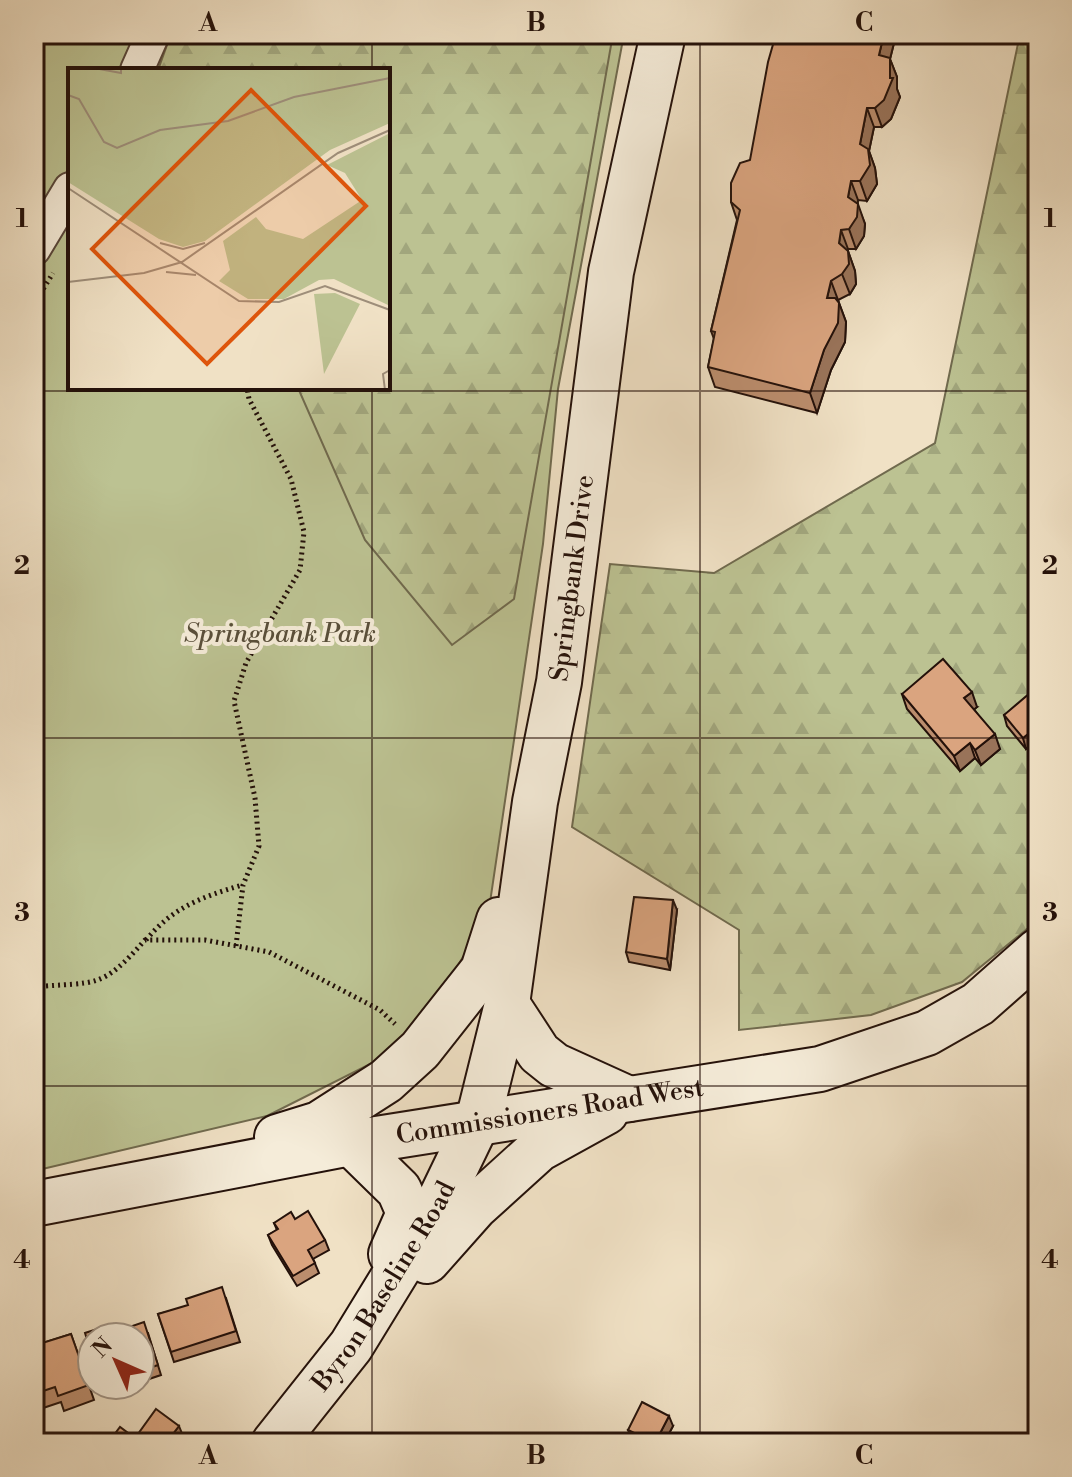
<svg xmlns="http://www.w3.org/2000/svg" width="1072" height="1477" font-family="'Libre Bodoni',serif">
  <defs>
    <pattern id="forest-firs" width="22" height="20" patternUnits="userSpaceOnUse" patternTransform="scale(2)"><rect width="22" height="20" fill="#bcc292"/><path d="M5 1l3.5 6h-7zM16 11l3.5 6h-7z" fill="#a1a67d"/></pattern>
  </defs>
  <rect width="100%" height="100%" fill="#f0e1c5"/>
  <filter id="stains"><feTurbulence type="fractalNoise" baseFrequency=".0025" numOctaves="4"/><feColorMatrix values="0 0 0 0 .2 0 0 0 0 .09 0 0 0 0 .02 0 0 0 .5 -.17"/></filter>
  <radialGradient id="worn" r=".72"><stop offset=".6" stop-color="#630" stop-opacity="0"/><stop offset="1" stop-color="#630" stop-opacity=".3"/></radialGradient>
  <path fill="#bcc292" stroke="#706a4e" stroke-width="2" fill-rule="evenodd" d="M 34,34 L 624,34 L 558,389 L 543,544 L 488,916 L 410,1044 L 267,1116 L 34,1171 ZM 70,70 L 388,70 L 388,388 L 70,388 Z"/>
  <g fill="url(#forest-firs)" stroke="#706a4e" stroke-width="2">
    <polygon points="171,34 613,34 514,599 452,645 365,540 298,388 388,388 388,70 158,70"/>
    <polygon points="1020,34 1038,34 1038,920 962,982 871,1015 739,1030 739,930 572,827 610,564 714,573 935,443"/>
  </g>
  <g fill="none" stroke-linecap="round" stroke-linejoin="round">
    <g stroke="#574539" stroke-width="36">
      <g id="minor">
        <polyline points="137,70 153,34"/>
        <polyline points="34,249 70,189"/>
      </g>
    </g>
    <g stroke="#24110a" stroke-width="48">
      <g id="secondary">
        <polyline points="507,1004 539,1053 554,1065 629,1099"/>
        <polyline points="277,1137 319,1124 386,1081 420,1050 483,970 499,920"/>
        <polyline points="351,1143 399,1190 409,1213 391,1254"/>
        <path id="s1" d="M 34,1204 L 351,1143 L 820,1069 L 927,1033 L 978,1004 L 1038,951"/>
        <polyline points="427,1261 475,1207 539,1149 606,1112"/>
        <path id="s2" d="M 274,1443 L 351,1346 L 438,1204 L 478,1121 L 507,1004 L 535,802 L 559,682 L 611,272 L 663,34"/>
      </g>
    </g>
    <g stroke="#24110a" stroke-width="5" stroke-dasharray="2 4" stroke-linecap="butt">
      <polyline points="34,304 53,273"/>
      <path d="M 146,940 C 173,907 202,897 242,885"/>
      <polyline points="236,946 243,885 259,846 255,798 234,701 246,663 300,570 304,532 291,479 249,399 247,388"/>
      <path d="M 34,987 C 97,981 100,991 145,940 L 205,940 L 269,952 L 380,1010 L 395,1024"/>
    </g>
    <use href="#minor" stroke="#f5ecd9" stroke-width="32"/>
    <use href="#secondary" stroke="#f5ecd9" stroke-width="44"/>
  </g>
  <g fill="#bb8d6d" stroke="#24110a" stroke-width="2">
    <polygon points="895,39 890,59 897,77 897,89 900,97 891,119 882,127 874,127 869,151 875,168 877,184 867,201 858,200 857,204 865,224 864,236 856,249 848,249 848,251 855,271 856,284 850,294 838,300 846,322 845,342 831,370 817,413 715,387 708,367 714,339 711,331 737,220 731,202 750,160"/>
    <polygon points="902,694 977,707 974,709 1000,749 981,765 975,758 960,771 907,709"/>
    <polygon points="1038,703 1038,739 1026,749 1007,726 1004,715"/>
    <polygon points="677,910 670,970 629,962 626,952"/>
    <polygon points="295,1219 325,1240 329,1250 313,1259 319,1273 297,1286 272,1245 268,1235 277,1230 274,1223"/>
    <polygon points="226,1298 240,1342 174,1362 158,1314"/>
    <polygon points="115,1332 148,1333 161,1375 140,1382 140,1337 92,1337"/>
    <polygon points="71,1334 94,1400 64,1411 61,1402 34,1411 34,1339 40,1344"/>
    <polygon points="101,1385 131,1385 104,1393"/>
    <polygon points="673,1426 664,1443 638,1443 632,1440 628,1430"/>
  </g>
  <g fill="#997359" stroke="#24110a" stroke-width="2">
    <polygon points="884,34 893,34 895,39 890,59 897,77 897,89 900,97 891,119 882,127 875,108 879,55"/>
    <polygon points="867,108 874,127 869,151 875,168 877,184 867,201 860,181 860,144"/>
    <polygon points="851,181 858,200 856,217 848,197"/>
    <polygon points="858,204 865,224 864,236 856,249 849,229"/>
    <polygon points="841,230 848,249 846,262 839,243"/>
    <polygon points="848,251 855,271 856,284 850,294 842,274"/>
    <polygon points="831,281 838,300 827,298"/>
    <polygon points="839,303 846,322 845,342 831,370 817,413 810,393"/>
    <polygon points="972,692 977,707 970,713 964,698"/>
    <polygon points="1038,726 1038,739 1026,749 1023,738"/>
    <polygon points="995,734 1000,749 981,765 975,750"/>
    <polygon points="970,743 975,758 960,771 954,756"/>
    <polygon points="673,900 677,910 670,970 667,959"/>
    <polygon points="669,1416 673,1426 664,1443 655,1443"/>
    <polygon points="179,1426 183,1436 178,1443 166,1443"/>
  </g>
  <g fill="#daa47f" stroke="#24110a" stroke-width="2">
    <polygon points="776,34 884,34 879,55 890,58 890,78 893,78 884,100 875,108 867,108 860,144 868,149 870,165 860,181 851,181 848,197 858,204 857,217 849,229 841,230 839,243 848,251 849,264 842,274 831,281 827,298 835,298 839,303 838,323 824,350 810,393 708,367 715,332 711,331 740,210 731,202 731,183 740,163 750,160 768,62"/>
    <polygon points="943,659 972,692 964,698 995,734 975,750 970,743 954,756 902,694"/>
    <polygon points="1030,693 1038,703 1038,726 1023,738 1004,715"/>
    <polygon points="634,897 673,900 667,959 626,952"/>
    <polygon points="308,1211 325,1240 308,1250 315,1263 293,1276 268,1235 278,1229 274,1223 291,1212 295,1219"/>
    <polygon points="222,1287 236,1331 171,1352 158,1314 188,1305 186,1299"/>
    <polygon points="144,1322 158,1365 140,1371 140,1337 92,1337 92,1356 85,1333 113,1324 115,1332"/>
    <polygon points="71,1334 89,1385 58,1396 55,1387 34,1394 34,1339 37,1338 39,1344"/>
    <polygon points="642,1402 669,1416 655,1443 628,1430"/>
    <polygon points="156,1409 179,1426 166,1443 108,1443 120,1427 135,1438"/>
  </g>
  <path fill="none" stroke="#24110a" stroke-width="2" stroke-opacity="0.55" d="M 372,34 L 372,70M 700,34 L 700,1443M 372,388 L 372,1443M 34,391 L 1038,391M 34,738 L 1038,738M 34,1086 L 1038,1086"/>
  <g text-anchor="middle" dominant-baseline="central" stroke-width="8" stroke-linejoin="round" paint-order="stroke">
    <g font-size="26" fill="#24110a" stroke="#f5ecd9">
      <text stroke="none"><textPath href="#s2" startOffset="934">Springbank Drive</textPath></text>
      <text stroke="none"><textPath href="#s1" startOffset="524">Commissioners Road West</textPath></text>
      <text stroke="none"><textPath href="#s2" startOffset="192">Byron Baseline Road</textPath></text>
    </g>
    <g font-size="26" font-style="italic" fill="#594f3a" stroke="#f5ecd9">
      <text x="280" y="634">Springbank Park</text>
    </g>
  </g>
  <g transform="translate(68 68)">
    <rect width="322" height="322" fill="#f0e1c5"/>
    <path d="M 0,0 L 322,0 L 322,55 L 262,82 L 137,173 L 115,179 L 91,171 L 0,114 Z" fill="#bcc292"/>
    <path d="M 322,15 L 322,54 L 257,83 L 173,142 L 162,140 L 164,120 L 192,47 L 228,31 ZM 322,65 L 322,238 L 266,211 L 251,212 L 216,231 L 180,231 L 151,213 L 162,202 L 155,173 L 188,149 L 198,161 L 235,171 L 294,132 L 277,105 L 259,97 ZM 267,225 L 292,236 L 256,306 L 246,226 Z" fill="#bcc292"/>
    <path fill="none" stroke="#9e8e7a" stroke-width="2" d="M 26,0 L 53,5 L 53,0M 0,27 L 11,31 L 36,74 L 49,80 L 92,62 L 160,53 L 226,29 L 322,10M 0,120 L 171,233 L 211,234 L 257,218 L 322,242M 92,175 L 115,181 L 137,175M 98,204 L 128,207M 0,214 L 76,205 L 114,194 L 270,85 L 322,62M 317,322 L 315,306 L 322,302"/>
    <path fill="#de550c" fill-opacity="0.15" stroke="#de550c" stroke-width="4" d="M 183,22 L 298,138 L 139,296 L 24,181 Z"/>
    <rect width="322" height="322" fill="none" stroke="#24110a" stroke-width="4"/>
  </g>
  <rect width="1072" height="1477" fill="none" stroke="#f0e1c5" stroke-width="88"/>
  <g transform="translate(116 1361) rotate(315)"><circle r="38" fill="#f5ecd9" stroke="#a19486" stroke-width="2"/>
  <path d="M0-6L14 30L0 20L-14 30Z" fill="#8f2418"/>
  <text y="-12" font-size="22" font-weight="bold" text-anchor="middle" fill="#24110a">N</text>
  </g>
  <rect x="44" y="44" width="984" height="1389" fill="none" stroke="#24110a" stroke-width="3"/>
  <g font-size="26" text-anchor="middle" font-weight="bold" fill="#24110a">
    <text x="208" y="31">A</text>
    <text x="536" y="31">B</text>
    <text x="864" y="31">C</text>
    <text x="22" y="227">1</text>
    <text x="1050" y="227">1</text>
    <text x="22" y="574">2</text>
    <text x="1050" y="574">2</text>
    <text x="22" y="921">3</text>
    <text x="1050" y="921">3</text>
    <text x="22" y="1268">4</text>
    <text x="1050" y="1268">4</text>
    <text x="208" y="1464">A</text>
    <text x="536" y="1464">B</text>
    <text x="864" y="1464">C</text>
  </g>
  <rect width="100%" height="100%" filter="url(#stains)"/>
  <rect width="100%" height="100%" fill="url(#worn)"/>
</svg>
